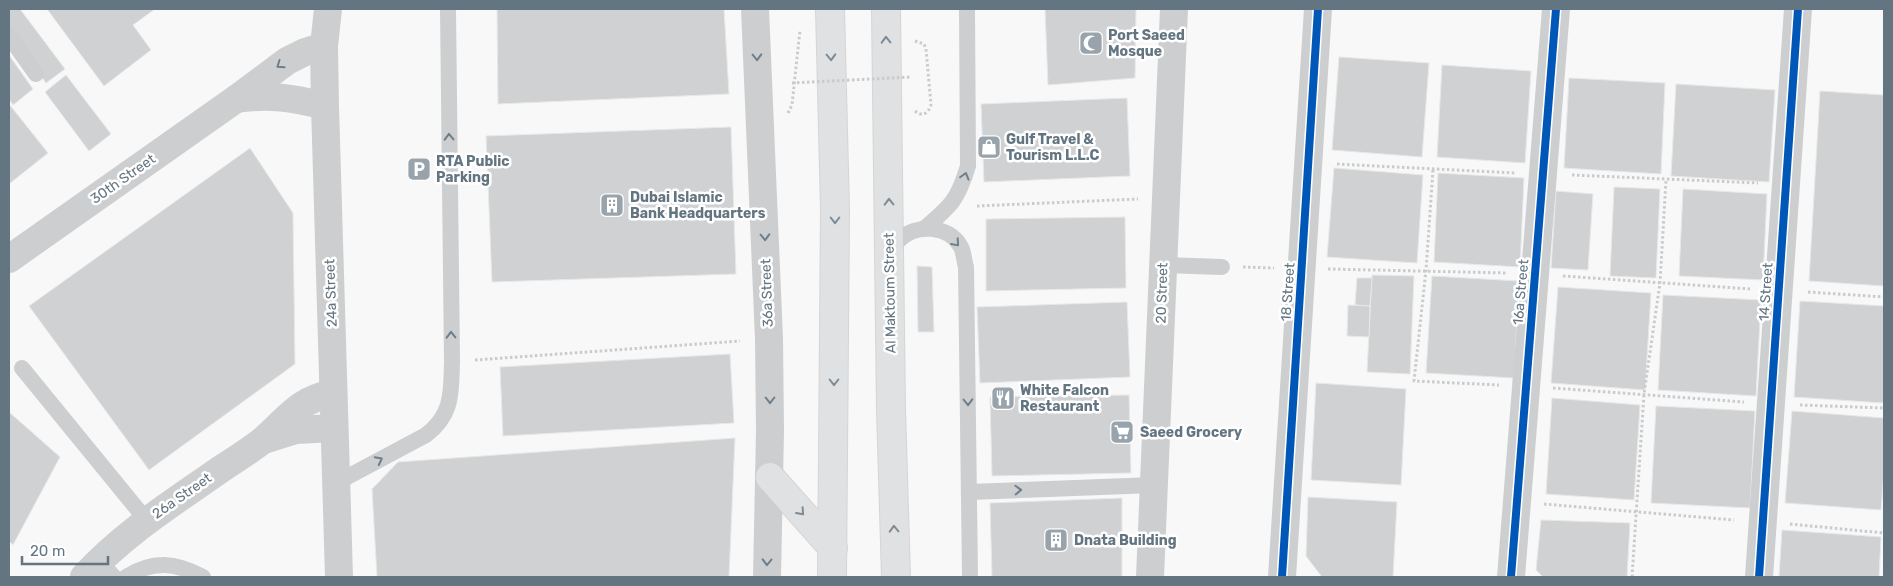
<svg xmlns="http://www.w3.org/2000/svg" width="1893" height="586" font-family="Rubik,sans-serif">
  <rect width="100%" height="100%" fill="#f8f8f8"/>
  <g fill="#cfd1d2" stroke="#e8e8e8">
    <polygon points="9,9 20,9 65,69 46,83 9,33"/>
    <polygon points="47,9 155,9 133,25 151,50 104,86"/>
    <polygon points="497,9 724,9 729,94 498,104"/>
    <polygon points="1045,9 1136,9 1135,78 1048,85"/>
    <polygon points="9,55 33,89 13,105 9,99"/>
    <polygon points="1339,57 1429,63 1422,157 1332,150"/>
    <polygon points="1442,65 1531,71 1525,163 1437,157"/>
    <polygon points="66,75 111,134 89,151 45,92"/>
    <polygon points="1569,78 1665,83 1661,174 1564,168"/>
    <polygon points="1676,84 1775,90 1769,182 1671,176"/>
    <polygon points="1820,91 1884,95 1884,286 1809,281"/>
    <polygon points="1127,98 1130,176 984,182 981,104"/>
    <polygon points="9,104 48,153 9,184"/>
    <polygon points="731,127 736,274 492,282 486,136"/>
    <polygon points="250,148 293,213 295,364 149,470 29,306"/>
    <polygon points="1334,168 1423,175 1417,263 1327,257"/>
    <polygon points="1438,173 1524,178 1520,267 1434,262"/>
    <polygon points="1614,187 1660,189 1656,278 1610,276"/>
    <polygon points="1683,189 1767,194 1763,280 1679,276"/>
    <polygon points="1556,191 1593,194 1588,270 1551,268"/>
    <polygon points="1125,217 1126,288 986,291 986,219"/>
    <polygon points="917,266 932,267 934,332 918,332"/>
    <polygon points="1372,275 1414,276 1410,374 1367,372"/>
    <polygon points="1432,276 1519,281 1514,378 1426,373"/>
    <polygon points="1357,278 1372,278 1370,306 1355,305"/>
    <polygon points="1558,287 1651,293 1645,390 1551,383"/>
    <polygon points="1663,295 1761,300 1756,396 1658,390"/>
    <polygon points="1800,301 1884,306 1884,403 1794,397"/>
    <polygon points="1127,302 1130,377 980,383 977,307"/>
    <polygon points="1348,305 1370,306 1369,337 1347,336"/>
    <polygon points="730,354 734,423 503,436 500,367"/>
    <polygon points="1316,383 1406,389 1401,485 1311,480"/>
    <polygon points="1129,395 1131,473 992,476 990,397"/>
    <polygon points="1552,398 1640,405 1634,500 1546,494"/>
    <polygon points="1656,406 1755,411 1750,508 1651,503"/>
    <polygon points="1792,411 1884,418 1884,472 1881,510 1785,503"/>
    <polygon points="9,412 60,457 13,545 9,541"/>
    <polygon points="735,438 729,577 377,577 372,489 398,462"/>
    <polygon points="1308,497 1397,502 1393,577 1322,577 1306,556"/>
    <polygon points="1122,498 1122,577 992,577 990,503"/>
    <polygon points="1541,520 1630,523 1627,577 1543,577 1536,570"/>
    <polygon points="1782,530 1881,537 1879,577 1779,577"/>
  </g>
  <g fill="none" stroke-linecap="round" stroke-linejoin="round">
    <g stroke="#d4d5d6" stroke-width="30">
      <g id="primary">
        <polyline points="830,9 835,210 832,577"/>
        <polyline points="886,9 891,409 896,577"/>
        <polyline points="770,477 833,548"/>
      </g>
    </g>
    <g stroke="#cacbcc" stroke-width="3" stroke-dasharray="2.5 2.5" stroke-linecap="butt">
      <path d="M 915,111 C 922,117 928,114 931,105 L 926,49 L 924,44 L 915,41"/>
      <polyline points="788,113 792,105 800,30"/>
      <polyline points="1337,164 1516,173"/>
      <polyline points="1433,170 1426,270 1414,381 1499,385"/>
      <polyline points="1572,175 1758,183"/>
      <polyline points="977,206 1138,199"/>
      <polyline points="1243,267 1274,268"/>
      <polyline points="1328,269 1507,273"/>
      <polyline points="1563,276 1751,289"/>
      <polyline points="1808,292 1884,297"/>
      <polyline points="475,360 740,341"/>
      <polyline points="1553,388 1744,402"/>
      <polyline points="1800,405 1884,408"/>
      <polyline points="1544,504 1734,520"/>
      <polyline points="1790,524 1884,533"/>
      <polyline points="1632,577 1644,394 1660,283 1666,180"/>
    </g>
    <g stroke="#cdcecf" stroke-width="16">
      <polyline points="9,36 36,74"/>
      <path d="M 926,227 C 952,205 958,199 968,166 L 967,9"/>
      <path d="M 891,253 C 893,249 895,243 899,240 C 916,223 949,225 961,247 C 964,253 964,261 966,267 L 970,577"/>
      <polyline points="1163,265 1222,267"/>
      <polyline points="22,368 147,521"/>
      <path d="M 336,483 L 426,435 C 453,414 451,393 452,362 L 448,9"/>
      <polyline points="969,492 1154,485"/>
      <polyline points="99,561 114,577"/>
      <path d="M 126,577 C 153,560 175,562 203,577"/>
    </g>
    <g stroke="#cdcecf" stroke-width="28">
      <polyline points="328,9 324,46 325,106 339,577"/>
      <polyline points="755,9 769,339 770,431 767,577"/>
      <path d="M 236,99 C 269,94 293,98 325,106"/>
      <polyline points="9,259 236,99 287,61 305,52 324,46"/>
      <polyline points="264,440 296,430 334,428"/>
      <path d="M 84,577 C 123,534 174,502 221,469 C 235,460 249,451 262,441 C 289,418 296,401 333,393"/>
      <polyline points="1150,577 1174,9"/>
      <polyline points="1282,577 1318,9"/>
      <polyline points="1511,577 1556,9"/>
      <polyline points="1759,577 1798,9"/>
    </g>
    <use href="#primary" stroke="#e0e1e2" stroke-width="28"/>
    <polyline stroke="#cacbcc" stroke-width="3" stroke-dasharray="2.5 2.5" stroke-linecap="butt" points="792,83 910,77"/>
    <g stroke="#fff" stroke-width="11">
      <g id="cycleway">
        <polyline points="1282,577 1318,9"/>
        <polyline points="1511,577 1556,9"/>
        <polyline points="1759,577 1798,9"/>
      </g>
    </g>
    <use href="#cycleway" stroke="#0057b8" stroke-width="8"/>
  </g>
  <defs><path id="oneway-chevron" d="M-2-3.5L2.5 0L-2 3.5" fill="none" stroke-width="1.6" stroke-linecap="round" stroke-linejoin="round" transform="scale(1.25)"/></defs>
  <g stroke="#7d8b95">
    <use href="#oneway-chevron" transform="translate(886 40) rotate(-91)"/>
    <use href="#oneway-chevron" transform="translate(831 57) rotate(88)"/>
    <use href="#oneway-chevron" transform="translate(889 202) rotate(-91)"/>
    <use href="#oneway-chevron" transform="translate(835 220) rotate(90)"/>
    <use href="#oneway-chevron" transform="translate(834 382) rotate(90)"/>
    <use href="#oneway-chevron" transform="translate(801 512) rotate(48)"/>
    <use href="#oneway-chevron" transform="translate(894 529) rotate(-92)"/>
  </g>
  <g stroke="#6e7e8a">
    <use href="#oneway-chevron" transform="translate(757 57) rotate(88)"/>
    <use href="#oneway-chevron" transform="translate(280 65) rotate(145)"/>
    <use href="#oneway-chevron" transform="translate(449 137) rotate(-91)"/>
    <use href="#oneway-chevron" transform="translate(965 176) rotate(-74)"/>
    <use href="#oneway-chevron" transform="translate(765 237) rotate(88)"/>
    <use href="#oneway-chevron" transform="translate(956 243) rotate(49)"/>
    <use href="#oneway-chevron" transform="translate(451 335) rotate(-91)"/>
    <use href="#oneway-chevron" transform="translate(770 400) rotate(90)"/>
    <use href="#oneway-chevron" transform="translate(968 402) rotate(89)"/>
    <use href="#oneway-chevron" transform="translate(379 460) rotate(-27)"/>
    <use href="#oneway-chevron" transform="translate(1018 490) rotate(-2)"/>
    <use href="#oneway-chevron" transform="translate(767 562) rotate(91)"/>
  </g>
  <defs>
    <g id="mosque-square" transform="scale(1.25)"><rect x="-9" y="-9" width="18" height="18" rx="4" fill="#98a3ab" stroke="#fff"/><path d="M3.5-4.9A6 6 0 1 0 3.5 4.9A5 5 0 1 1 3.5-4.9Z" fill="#fff"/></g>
    <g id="shop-square" transform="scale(1.25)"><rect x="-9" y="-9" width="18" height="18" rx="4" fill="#98a3ab" stroke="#fff"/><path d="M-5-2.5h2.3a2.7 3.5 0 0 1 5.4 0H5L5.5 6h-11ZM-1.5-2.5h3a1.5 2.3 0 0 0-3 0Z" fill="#fff"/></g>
    <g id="parking-square" transform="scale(1.25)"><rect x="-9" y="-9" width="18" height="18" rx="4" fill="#98a3ab" stroke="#fff"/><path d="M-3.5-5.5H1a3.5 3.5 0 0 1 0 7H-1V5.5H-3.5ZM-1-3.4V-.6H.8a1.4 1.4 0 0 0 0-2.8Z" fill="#fff"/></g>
    <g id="building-square" transform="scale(1.25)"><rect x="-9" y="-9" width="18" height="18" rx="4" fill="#98a3ab" stroke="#fff"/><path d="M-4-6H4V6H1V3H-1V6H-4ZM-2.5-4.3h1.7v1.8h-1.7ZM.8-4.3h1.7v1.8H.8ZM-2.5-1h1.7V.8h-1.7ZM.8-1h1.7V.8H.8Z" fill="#fff"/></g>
    <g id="restaurant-square" transform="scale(1.25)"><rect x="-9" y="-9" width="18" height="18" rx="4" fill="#98a3ab" stroke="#fff"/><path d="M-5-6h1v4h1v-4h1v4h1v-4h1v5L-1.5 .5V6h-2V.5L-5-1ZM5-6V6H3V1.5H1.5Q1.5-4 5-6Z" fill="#fff"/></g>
    <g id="supermarket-square" transform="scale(1.25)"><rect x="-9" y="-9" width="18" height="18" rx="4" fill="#98a3ab" stroke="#fff"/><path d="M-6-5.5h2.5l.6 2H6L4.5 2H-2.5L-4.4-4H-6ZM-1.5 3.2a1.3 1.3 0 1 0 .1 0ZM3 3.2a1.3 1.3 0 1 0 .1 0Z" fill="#fff"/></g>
  </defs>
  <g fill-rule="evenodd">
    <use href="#mosque-square" x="1091" y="43"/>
    <use href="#shop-square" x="989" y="147"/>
    <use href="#parking-square" x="419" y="169"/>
    <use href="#building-square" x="612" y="205"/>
    <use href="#restaurant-square" x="1003" y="398"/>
    <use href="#supermarket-square" x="1122" y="432"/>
    <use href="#building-square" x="1056" y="540"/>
  </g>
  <g text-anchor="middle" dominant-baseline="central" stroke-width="5" stroke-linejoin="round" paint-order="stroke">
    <g font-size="14" font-weight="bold" fill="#647582" stroke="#fff" text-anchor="start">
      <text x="1108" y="35">Port Saeed<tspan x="1108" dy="16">Mosque</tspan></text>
      <text x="1006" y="139">Gulf Travel &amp;<tspan x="1006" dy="16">Tourism L.L.C</tspan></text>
      <text x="436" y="161">RTA Public<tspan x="436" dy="16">Parking</tspan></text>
      <text x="630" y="197">Dubai Islamic<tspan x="630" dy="16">Bank Headquarters</tspan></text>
      <text x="1020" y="390">White Falcon<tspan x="1020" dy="16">Restaurant</tspan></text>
      <text x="1140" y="432">Saeed Grocery</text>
      <text x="1074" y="540">Dnata Building</text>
    </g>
    <g font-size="14" fill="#647582" stroke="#fff">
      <text transform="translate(123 179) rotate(-35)">30th Street</text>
      <text transform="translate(1288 292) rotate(-86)">18 Street</text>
      <text transform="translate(1521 292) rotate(-85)">16a Street</text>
      <text transform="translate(1766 292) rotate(-86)">14 Street</text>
      <text transform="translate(331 293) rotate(-92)">24a Street</text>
      <text transform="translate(767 293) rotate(-92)">36a Street</text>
      <text transform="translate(890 293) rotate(-91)">Al Maktoum Street</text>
      <text transform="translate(1162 293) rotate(-88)">20 Street</text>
      <text transform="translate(182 496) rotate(-35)">26a Street</text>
    </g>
  </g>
  <rect width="1893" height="586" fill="none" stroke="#647582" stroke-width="20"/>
  <path d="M22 556v8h86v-8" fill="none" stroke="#647582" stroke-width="2.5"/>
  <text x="30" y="556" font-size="15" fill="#647582" stroke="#ffffff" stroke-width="4" paint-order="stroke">20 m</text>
</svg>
